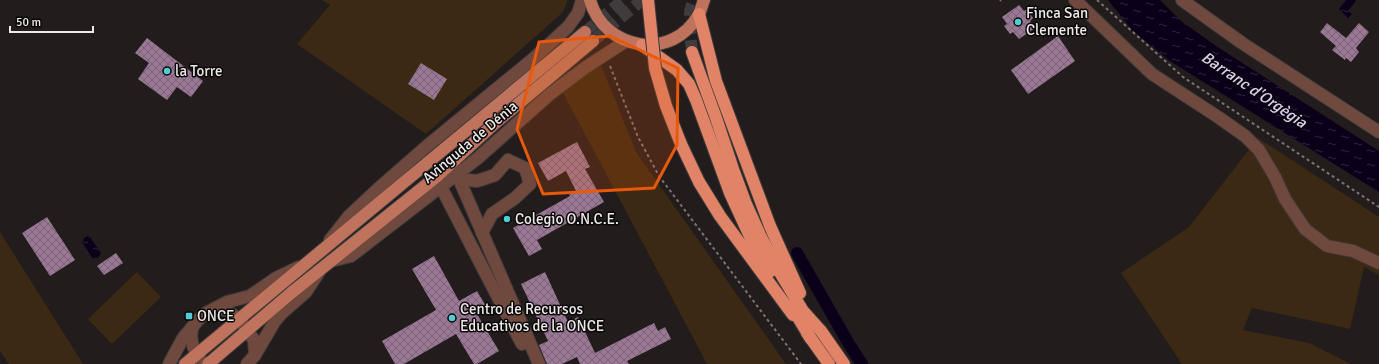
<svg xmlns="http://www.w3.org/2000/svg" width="1379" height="364" font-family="Signika,sans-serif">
  <defs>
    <pattern id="water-ripples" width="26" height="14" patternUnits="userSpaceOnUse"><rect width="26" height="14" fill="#0a001a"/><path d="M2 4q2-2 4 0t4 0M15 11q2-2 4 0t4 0" fill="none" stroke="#2e253b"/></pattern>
    <pattern id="building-cross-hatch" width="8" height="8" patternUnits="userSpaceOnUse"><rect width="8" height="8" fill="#9b7796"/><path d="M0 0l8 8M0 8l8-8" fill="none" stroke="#796376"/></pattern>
  </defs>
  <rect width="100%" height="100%" fill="#221c1d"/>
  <g fill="#3b2913">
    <polygon points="322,0 568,0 563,12 426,134 297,44 330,5"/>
    <polygon points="601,65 636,152 786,364 707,364 560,87"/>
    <polygon points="1258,138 1379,217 1379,275 1364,267 1350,329 1252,308 1243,330 1309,343 1351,364 1182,364 1121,273 1189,227"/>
    <polygon points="0,232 83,364 9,364 0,351"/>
    <polygon points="137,272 161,297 112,344 88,319"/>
  </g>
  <g fill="url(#water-ripples)">
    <polygon points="1108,0 1160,0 1181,21 1216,46 1379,151 1379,192 1170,61 1132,30"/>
    <polygon points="1346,0 1355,0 1356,1 1348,11 1352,14 1348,18 1339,9"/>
    <polygon points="88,236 89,238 90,237 101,253 99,257 97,258 95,257 93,259 82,242 84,238"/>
  </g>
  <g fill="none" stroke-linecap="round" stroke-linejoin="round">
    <polyline stroke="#0a001a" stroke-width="12" points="797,253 849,344 862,364"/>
  </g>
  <g fill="url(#building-cross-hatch)">
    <polygon points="1019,5 1024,11 1027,9 1033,18 1030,21 1035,28 1019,39 1013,32 1010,34 1004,26 1007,24 1002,17"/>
    <polygon points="1327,23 1346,38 1359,23 1369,32 1356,48 1359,52 1351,62 1346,58 1345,60 1332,50 1336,46 1320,32"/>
    <polygon points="1058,36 1075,61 1028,94 1011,70"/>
    <polygon points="147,38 203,81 191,97 177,87 167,100 138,79 149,63 135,53"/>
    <polygon points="421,63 447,79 434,100 408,84"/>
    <polygon points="577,142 590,167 585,169 604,202 537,240 542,249 529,256 513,228 570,196 569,195 576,191 566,171 548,181 538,163"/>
    <polygon points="47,217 75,260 50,276 22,233"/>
    <polygon points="116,253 123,263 104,275 97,266"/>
    <polygon points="434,256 459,301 477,291 487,308 477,314 499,351 477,364 474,364 456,334 404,364 395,364 382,341 436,310 412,269"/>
    <polygon points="545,272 568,322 578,317 595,353 654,323 658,331 665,327 671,339 627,361 629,364 580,364 577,357 562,364 547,364 539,345 548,341 521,284"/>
  </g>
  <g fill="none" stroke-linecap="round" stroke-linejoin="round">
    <g stroke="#403b3c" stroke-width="12" stroke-dasharray="12 6" stroke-linecap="butt">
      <polyline points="585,32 623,0"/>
      <polyline points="593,41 642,0"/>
    </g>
    <path stroke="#403b3c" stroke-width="12" stroke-dasharray="12 6" stroke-linecap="butt" d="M 692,52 C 691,36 686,15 694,0"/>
    <g stroke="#3e393a" stroke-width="14">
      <g id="minor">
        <polyline points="1075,0 1152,74 1218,117 1245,136 1259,150 1275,177 1285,199 1305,229 1327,246 1353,251 1379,263"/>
        <polyline points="1182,0 1242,43 1379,132"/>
        <polyline points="460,172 459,179 539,364"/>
        <polyline points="459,179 477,181 495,175 508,160 525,168 530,184 515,198 492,214 482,233"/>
        <polyline points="441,187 522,344"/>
        <polyline points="330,240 349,216 380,187 427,146 533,59 568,27 578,13 582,0"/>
        <polyline points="331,261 351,256 478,158 550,94 586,67 626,41"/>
        <polyline points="214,309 221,308 227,311 239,319 254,340 255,355"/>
        <path d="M 193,326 C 188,340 195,354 204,364"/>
        <polyline points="169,364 183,338 199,319 206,313 227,302 250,296 276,278 299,267"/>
        <polyline points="247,364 255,355 275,321 282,313 306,292 319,272"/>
      </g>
    </g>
    <g stroke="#3e393a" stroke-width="14">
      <g id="major">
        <path d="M 590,0 C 604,51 673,62 699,14 C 701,10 702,5 704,0"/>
        <polyline points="185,364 585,32"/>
        <polyline points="208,364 291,293 436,177 493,125 593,41"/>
      </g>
    </g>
    <g stroke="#3e393a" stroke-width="14">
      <g id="highway">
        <polyline points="699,14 716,81 770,226 800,293"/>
        <polyline points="642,45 677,70 689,84 696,100 730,193 752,241 771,271"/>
        <polyline points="692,52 715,115 733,169 746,204 760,235 779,271 803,311 821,331 844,364"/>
        <polyline points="681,144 699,182 720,216 793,315"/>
        <polyline points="791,306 811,339"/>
        <polyline points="807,333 829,364"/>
      </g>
    </g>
    <g stroke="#797474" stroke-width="2" stroke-dasharray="3 3" stroke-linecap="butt">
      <polyline points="1000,0 1001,1"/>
      <polyline points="1097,0 1183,77 1379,207"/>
      <polyline points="610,66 638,137 659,176 801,364"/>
    </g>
    <use href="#minor" stroke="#6f493e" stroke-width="12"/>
    <use href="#major" stroke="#c0735c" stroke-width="12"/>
    <use href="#highway" stroke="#e08367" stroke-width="12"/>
    <g stroke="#3e393a" stroke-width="14" stroke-linecap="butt">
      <polyline id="highway-bridge" points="648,0 655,68 666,106 681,144"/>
    </g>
    <use href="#highway-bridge" stroke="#e08367" stroke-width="12"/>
  </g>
  <path fill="#e8590c" fill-opacity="0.2" stroke="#e8590c" stroke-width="3" stroke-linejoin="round" d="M 610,36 L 678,68 L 677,145 L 654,188 L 543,194 L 517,129 L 539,42 Z"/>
  <g fill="#51ccd4" stroke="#0a0808" stroke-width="1.5">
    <circle cx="1018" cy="22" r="4"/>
    <circle cx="167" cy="71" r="4"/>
    <circle cx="507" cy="219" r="4"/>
    <rect x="185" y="312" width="8" height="8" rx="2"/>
    <circle cx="452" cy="318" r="4"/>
  </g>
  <g text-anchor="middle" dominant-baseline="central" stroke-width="3" stroke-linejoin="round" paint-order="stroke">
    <g font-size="15" fill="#ede9e9" stroke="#0a0808" text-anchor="start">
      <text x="1026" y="13">Finca San<tspan x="1026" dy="17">Clemente</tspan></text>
      <text x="175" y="71">la Torre</text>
      <text x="515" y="219">Colegio O.N.C.E.</text>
      <text x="460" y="309">Centro de Recursos<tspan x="460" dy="17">Educativos de la ONCE</tspan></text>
      <text x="197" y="316">ONCE</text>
    </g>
    <g font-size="15" fill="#ede9e9" stroke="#0a0808">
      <text transform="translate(470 142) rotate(-40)">Avinguda de Dénia</text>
    </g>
    <g font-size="16" font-style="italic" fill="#dbcff6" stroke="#0a0808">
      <text transform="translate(1254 90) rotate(34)">Barranc d'Orgègia</text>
    </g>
  </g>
  <path d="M10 26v6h83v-6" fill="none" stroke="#ede9e9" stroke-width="2"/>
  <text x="16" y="26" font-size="12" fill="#ede9e9" stroke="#0a0808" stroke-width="3" paint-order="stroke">50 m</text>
</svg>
